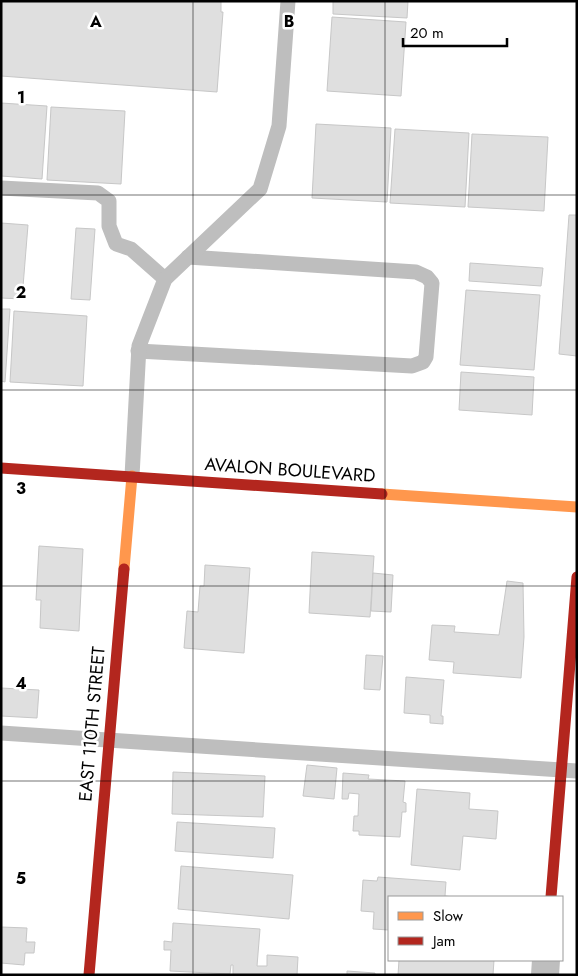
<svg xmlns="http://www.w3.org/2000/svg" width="578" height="976" font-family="Jost,sans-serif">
  <rect width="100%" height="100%" fill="#fff"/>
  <g fill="#dfdfdf" stroke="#c7c7c7">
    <polygon points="1,1 221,1 221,12 223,12 217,92 1,76"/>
    <polygon points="333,1 408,1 407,18 333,14"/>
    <polygon points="332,17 406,22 401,96 327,91"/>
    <polygon points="1,103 47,106 42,179 1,176"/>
    <polygon points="51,107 125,111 121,184 47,180"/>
    <polygon points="316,124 391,128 387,202 312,198"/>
    <polygon points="395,129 469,133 465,207 390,203"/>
    <polygon points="472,134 548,137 544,211 468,207"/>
    <polygon points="569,215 577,215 577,356 559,354"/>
    <polygon points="1,223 28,225 22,299 1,298"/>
    <polygon points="76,228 95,229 90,300 71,299"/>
    <polygon points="470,263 543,268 541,286 469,281"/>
    <polygon points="466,290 540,295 534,370 460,365"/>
    <polygon points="1,309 10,309 5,382 1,381"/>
    <polygon points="14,311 87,316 83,386 10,382"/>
    <polygon points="461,372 534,377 532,415 459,410"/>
    <polygon points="39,546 83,549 79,631 40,628 41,600 36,600"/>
    <polygon points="312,552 374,556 370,617 309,613"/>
    <polygon points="205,565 250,568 244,653 184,648 187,611 198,612 200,586 204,586"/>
    <polygon points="373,573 393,575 391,612 371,611"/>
    <polygon points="507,581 523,583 524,637 521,678 453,673 454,662 429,660 432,625 455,626 454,632 499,635"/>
    <polygon points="366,655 383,656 380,690 364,689"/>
    <polygon points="406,677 444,680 441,716 443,716 443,724 430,723 430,715 404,713"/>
    <polygon points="1,688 39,690 37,718 1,716"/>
    <polygon points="307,765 337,768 334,799 303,796"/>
    <polygon points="173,772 265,776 263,817 172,814"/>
    <polygon points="343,773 369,775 368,779 405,781 403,802 406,803 406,812 402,812 400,837 359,835 359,831 353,831 354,816 358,816 359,794 349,793 348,799 342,799"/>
    <polygon points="417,789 470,793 469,809 498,811 496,839 463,836 460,870 411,865"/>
    <polygon points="177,822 275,828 273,858 175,851"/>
    <polygon points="181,866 293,875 289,919 178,909"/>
    <polygon points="378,877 446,882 445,896 453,897 389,897 389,930 373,929 374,912 361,911 363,880 377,881"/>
    <polygon points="173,923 260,929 257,966 267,966 267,955 298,957 297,975 233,975 233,965 231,965 230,974 170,971 171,950 164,950 164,941 172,942"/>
    <polygon points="1,927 27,928 26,942 35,942 34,953 25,953 24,965 1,963"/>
    <polygon points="399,960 494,960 493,975 398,975"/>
    <polygon points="347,971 375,973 375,975 347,975"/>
  </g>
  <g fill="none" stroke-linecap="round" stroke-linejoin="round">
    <g stroke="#bebebe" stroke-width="15">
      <polyline points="1,188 98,193 109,201 109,226 116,244 131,249 165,279"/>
      <polyline points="138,351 412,366 423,362 426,357 432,283 427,277 416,272 188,257"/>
      <polyline points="132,476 139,346 165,279 260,189 279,126 288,1"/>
      <polyline points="1,733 577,771"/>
    </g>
    <polyline stroke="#bebebe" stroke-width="28" points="545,975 546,960"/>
    <g stroke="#ff974d" stroke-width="11">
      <polyline points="382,494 577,507"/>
      <polyline points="124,569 132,476"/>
    </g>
    <g stroke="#b3261e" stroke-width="11">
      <polyline points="1,468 382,494"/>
      <polyline points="551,897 577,577"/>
      <polyline points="89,975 124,569"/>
    </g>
  </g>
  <path fill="none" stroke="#000" stroke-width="1" stroke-opacity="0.55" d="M 193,1 L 193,975M 385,1 L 385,975M 1,195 L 577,195M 1,390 L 577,390M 1,586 L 577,586M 1,781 L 577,781"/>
  <g text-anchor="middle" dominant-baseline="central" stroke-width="5" stroke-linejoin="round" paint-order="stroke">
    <g font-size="18" fill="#000" stroke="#fff">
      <text transform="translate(290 470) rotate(4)">AVALON BOULEVARD</text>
      <text transform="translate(92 724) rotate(-85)">EAST 110TH STREET</text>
    </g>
  </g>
  <g font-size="16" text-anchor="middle" font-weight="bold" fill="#000" stroke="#fff" stroke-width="5" stroke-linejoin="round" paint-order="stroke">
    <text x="96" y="27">A</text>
    <text x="289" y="27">B</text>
    <text x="21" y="103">1</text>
    <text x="21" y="298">2</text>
    <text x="21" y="494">3</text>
    <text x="21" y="689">4</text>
    <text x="21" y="884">5</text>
  </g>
  <rect width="578" height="976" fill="none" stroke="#000000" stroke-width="5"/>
  <rect x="388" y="896" width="175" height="65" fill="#ffffff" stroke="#999999"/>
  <rect x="398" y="912" width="25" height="8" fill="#ff974d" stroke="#999999"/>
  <text x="433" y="921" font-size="15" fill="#000000">Slow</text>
  <rect x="398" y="937" width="25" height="8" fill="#b3261e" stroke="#999999"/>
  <text x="433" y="946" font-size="15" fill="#000000">Jam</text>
  <path d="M403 38v8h104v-8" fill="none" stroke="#000000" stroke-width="2.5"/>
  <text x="410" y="38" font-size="15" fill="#000000" stroke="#ffffff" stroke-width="4" paint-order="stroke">20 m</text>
</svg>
